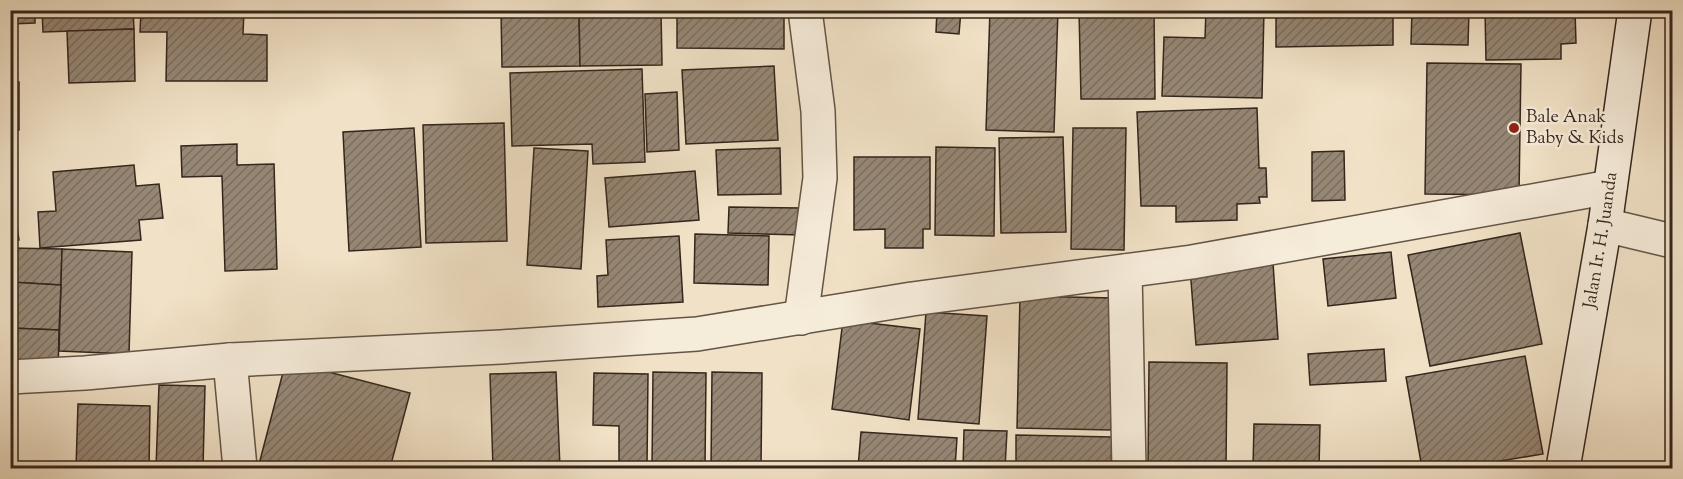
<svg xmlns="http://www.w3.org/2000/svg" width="1683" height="479" font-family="'Sorts Mill Goudy',serif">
  <defs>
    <pattern id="building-hatch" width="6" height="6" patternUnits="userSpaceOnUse" patternTransform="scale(1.5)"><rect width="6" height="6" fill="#968775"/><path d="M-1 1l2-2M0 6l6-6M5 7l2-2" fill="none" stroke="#7b6e5f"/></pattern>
  </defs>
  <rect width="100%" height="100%" fill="#f1e1c6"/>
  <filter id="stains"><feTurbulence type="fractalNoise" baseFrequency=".00333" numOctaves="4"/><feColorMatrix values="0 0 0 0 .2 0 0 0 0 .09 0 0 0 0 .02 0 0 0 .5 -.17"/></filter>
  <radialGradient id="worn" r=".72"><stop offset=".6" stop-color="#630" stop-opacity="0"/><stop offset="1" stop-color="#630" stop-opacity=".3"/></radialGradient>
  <g fill="url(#building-hatch)" stroke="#34261d" stroke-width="1.5">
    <polygon points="10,10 35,10 35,23 10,24"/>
    <polygon points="42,10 133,10 134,29 43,32"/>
    <polygon points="141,10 244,10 243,34 267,35 267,81 166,81 167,32 140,32"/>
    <polygon points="501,10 579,10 580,66 502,67"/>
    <polygon points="579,10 661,10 662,65 580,66"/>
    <polygon points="677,10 784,12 784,49 677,48"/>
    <polygon points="937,10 961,10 959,34 936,32"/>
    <polygon points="990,10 1058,10 1054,132 986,130"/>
    <polygon points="1079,10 1154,10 1155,99 1081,99"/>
    <polygon points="1206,10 1264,10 1262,98 1162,96 1164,37 1205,38"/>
    <polygon points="1276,10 1393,10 1393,45 1276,47"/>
    <polygon points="1412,10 1469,10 1468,45 1411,44"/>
    <polygon points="1485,10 1575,10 1576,43 1561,44 1561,59 1486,60"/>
    <polygon points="134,29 135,81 69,83 67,31"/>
    <polygon points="1427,63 1521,64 1519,195 1425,194"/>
    <polygon points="774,66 778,140 686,144 682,70"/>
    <polygon points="642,69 645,162 593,164 592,144 512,146 510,73"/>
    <rect x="10" y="82" width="9" height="48"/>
    <polygon points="677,92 679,150 647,152 645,94"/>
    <polygon points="1257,108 1259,168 1266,168 1267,197 1259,197 1260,203 1237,204 1237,220 1176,222 1176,206 1141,206 1137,112"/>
    <polygon points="504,123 507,241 426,243 423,125"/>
    <polygon points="414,128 421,247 349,251 343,132"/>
    <polygon points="1073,128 1126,128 1124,250 1071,249"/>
    <polygon points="1063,137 1066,232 1001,233 999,138"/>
    <polygon points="237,144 237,165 274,164 277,269 225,271 222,176 182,177 181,146"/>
    <polygon points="936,147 995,148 994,236 935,235"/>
    <polygon points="534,148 588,151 581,269 527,265"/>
    <polygon points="780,148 781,194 718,195 716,150"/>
    <polygon points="1344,151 1345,200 1312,201 1312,152"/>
    <polygon points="854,157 930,157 930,229 923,229 923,248 885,248 885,229 854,230"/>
    <polygon points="134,165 136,186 159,184 163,218 139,220 141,240 40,248 38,212 56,211 53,172"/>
    <polygon points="695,171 699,220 609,227 605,178"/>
    <polygon points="10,183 19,240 10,242"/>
    <polygon points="729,207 801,208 801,235 728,233"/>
    <polygon points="1520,233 1542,344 1430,366 1408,255"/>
    <polygon points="695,234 769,236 768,285 694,283"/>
    <polygon points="679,236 683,302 598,307 597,276 608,275 606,240"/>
    <polygon points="10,248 62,249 61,285 10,282"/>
    <polygon points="62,249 132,252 129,354 59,351"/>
    <polygon points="1391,252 1396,298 1328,306 1323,259"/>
    <polygon points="1273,263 1278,339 1196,345 1190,268"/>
    <polygon points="10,282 61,285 59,330 10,328"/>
    <polygon points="1020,296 1114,298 1111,430 1017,428"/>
    <polygon points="926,312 987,316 979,424 918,419"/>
    <polygon points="843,320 920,329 909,420 832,409"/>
    <polygon points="10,328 59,330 58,374 10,372"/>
    <polygon points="1384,349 1386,381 1310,385 1308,354"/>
    <polygon points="1525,356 1543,454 1458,468 1422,468 1406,377"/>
    <polygon points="286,361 410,393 390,468 258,468"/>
    <polygon points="1149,362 1227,363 1226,468 1148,468"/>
    <polygon points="556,372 560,468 493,468 490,374"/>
    <polygon points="653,372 706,373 705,468 652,468"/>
    <polygon points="712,372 762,373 761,468 711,468"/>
    <polygon points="594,373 648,374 647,468 619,468 619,426 593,425"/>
    <polygon points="159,385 205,386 203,468 156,468"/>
    <polygon points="78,404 150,406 149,468 76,468"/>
    <polygon points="1254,424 1320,425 1319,468 1253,468"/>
    <polygon points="964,430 1007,431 1005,468 963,468"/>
    <polygon points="861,432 957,438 955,468 858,468"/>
    <polygon points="1016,435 1112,437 1111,468 1016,468"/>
  </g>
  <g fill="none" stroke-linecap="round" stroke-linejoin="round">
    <g stroke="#635547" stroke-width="36">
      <g id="street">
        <polyline points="1605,225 1672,241"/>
        <polyline points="1125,271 1129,468"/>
        <polyline points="801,318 820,178 818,111 805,10"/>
        <polyline points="230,360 240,468"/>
        <polyline points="10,377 85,373 230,360 501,347 697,334 912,299 1192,262 1610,187"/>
      </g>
    </g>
    <g stroke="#34261d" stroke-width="36">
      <g id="secondary">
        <path id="s1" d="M 1563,468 L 1605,225 L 1635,10"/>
      </g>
    </g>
    <use href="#street" stroke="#f6ecda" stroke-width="33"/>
    <use href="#secondary" stroke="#f6ecda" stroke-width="33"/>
  </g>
  <circle fill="#8f2418" stroke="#f6ecda" stroke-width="2" cx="1514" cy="128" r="6"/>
  <g text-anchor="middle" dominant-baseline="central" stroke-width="5" stroke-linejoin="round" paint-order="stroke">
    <g font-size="18" fill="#34261d" stroke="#f6ecda" text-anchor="start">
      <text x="1526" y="118">Bale Anak<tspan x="1526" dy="21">Baby &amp; Kids</tspan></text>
    </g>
    <g font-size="18" fill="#34261d" stroke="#f6ecda">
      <text stroke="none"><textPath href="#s1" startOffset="231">Jalan Ir. H. Juanda</textPath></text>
    </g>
  </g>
  <rect width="1683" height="479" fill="none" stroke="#f1e1c6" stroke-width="36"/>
  <rect x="12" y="12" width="1659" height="455" fill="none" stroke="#34261d" stroke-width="3"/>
  <rect x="18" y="18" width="1647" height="443" fill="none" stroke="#34261d" stroke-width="1.5"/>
  <rect width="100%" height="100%" filter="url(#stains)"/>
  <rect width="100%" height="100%" fill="url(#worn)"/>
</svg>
